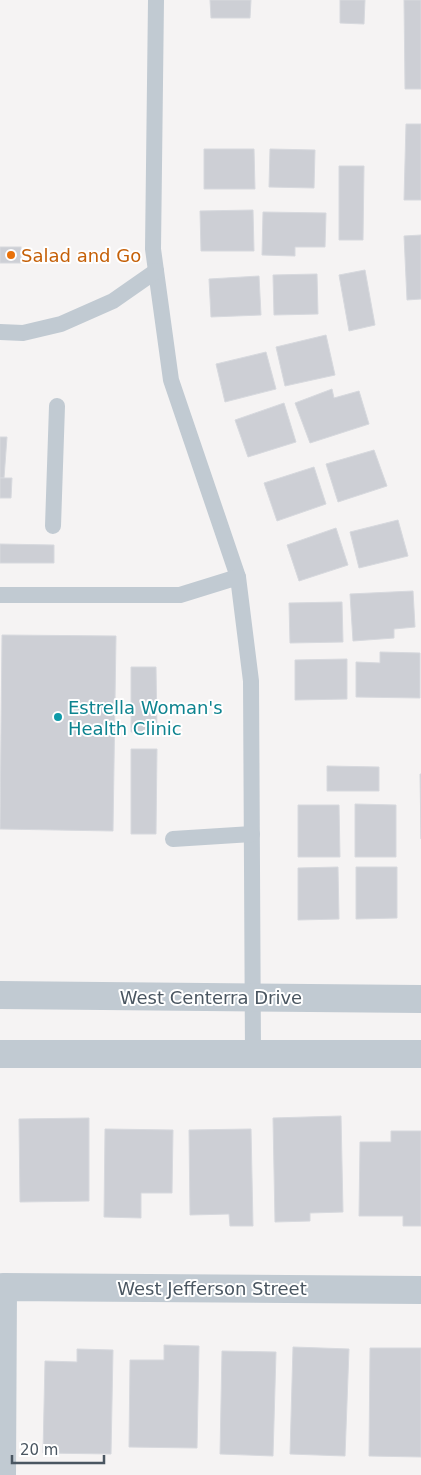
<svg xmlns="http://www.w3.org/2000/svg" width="421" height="1475" font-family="'DejaVu Sans',sans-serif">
  <rect width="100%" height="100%" fill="#f5f3f3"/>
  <g fill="#cdcfd5" stroke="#d7d9de">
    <polygon points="210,0 251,0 250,18 211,18"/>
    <polygon points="340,0 365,0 364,24 340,23"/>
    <polygon points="404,0 421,0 421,89 405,89"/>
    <polygon points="406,124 421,124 421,200 404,200"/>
    <polygon points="204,149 254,149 255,189 204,189"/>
    <polygon points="270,149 315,150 314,188 269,187"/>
    <polygon points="339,166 364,166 363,240 339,240"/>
    <polygon points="253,210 254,251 201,251 200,211"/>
    <polygon points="263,212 326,213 325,247 295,247 295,256 262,255"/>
    <polygon points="421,235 421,299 407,300 404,236"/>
    <rect x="0" y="247" width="21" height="16"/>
    <polygon points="365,270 375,325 349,331 339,275"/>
    <polygon points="317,274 318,314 274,315 273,275"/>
    <polygon points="259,276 261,315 211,317 209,279"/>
    <polygon points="326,335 335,375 285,386 276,347"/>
    <polygon points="266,352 276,389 225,402 216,364"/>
    <polygon points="332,389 334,398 359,391 369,424 310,443 295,403"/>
    <polygon points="284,403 296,442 248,457 235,420"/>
    <polygon points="0,437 7,437 4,478 0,478"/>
    <polygon points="374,450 387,486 338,502 326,464"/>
    <polygon points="314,467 326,504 277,521 264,483"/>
    <polygon points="0,478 12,478 11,498 0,498"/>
    <polygon points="398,520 408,556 359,568 350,532"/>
    <polygon points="336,528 348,565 299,581 287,545"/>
    <polygon points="0,544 54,545 54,563 0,563"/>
    <polygon points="413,591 415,627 394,629 394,638 353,641 350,594"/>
    <polygon points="342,602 343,642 290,643 289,603"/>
    <polygon points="2,635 116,636 113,831 0,829"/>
    <polygon points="380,652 420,653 420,698 356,697 356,662 380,663"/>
    <polygon points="347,659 347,699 295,700 295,660"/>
    <polygon points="131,667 156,667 157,732 131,732"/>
    <polygon points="131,749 157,749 156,834 131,834"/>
    <polygon points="327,766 379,767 379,791 327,791"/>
    <polygon points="420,774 421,774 421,839"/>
    <polygon points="355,804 396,805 396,857 355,857"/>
    <polygon points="298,805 339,805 340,857 298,857"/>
    <polygon points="338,867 339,919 298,920 298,868"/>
    <polygon points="356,867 397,867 397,918 356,919"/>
    <polygon points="341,1116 343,1212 310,1213 310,1221 275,1222 273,1118"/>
    <polygon points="89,1118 89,1201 20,1202 19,1119"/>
    <polygon points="105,1129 173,1130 172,1193 141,1193 141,1218 104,1217"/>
    <polygon points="251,1129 253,1226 230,1226 229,1214 190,1215 189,1130"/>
    <polygon points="391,1131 421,1131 421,1226 403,1226 403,1216 359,1216 360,1142 391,1142"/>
    <polygon points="164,1345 199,1346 197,1448 129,1447 130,1360 164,1360"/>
    <polygon points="293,1347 349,1349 345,1456 290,1454"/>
    <polygon points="370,1348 421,1348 421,1457 369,1456"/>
    <polygon points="77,1349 113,1350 111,1454 43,1453 45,1361 77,1362"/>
    <polygon points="222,1351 276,1352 273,1456 220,1454"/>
  </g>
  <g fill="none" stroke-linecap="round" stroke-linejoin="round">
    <g stroke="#c1cad2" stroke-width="16">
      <polyline points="156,0 153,249 171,380 238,577"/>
      <polyline points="0,332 23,333 61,324 113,301 156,271"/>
      <polyline points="53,526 57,406"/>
      <polyline points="0,595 180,595 238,577 251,681 253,1054"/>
      <polyline points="173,839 252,834"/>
    </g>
    <polyline stroke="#c1cad2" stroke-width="28" points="2,1475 3,1287 421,1290"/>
    <g stroke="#c1cad2" stroke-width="28">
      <polyline points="0,995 421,999"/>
      <polyline points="0,1054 421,1054"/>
    </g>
  </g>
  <circle fill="#e8710a" stroke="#fff" stroke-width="2" cx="11" cy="255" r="5"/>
  <circle fill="#0f9aa8" stroke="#fff" stroke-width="2" cx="58" cy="717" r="5"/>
  <g text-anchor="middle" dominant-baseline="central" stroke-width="4" stroke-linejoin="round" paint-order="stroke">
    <g font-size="18" fill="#c56008" stroke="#fff" text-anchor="start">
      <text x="21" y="255">Salad and Go</text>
    </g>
    <g font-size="18" fill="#0d838f" stroke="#fff" text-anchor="start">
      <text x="68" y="707">Estrella Woman's<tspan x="68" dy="21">Health Clinic</tspan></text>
    </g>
    <g font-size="18" fill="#4a5661" stroke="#fff">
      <text x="211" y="997">West Centerra Drive</text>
      <text x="212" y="1288">West Jefferson Street</text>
    </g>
  </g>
  <path d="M12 1455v8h92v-8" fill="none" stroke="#4a5661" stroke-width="2.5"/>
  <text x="20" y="1455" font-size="15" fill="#4a5661" stroke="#ffffff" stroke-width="4" paint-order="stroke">20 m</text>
</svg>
